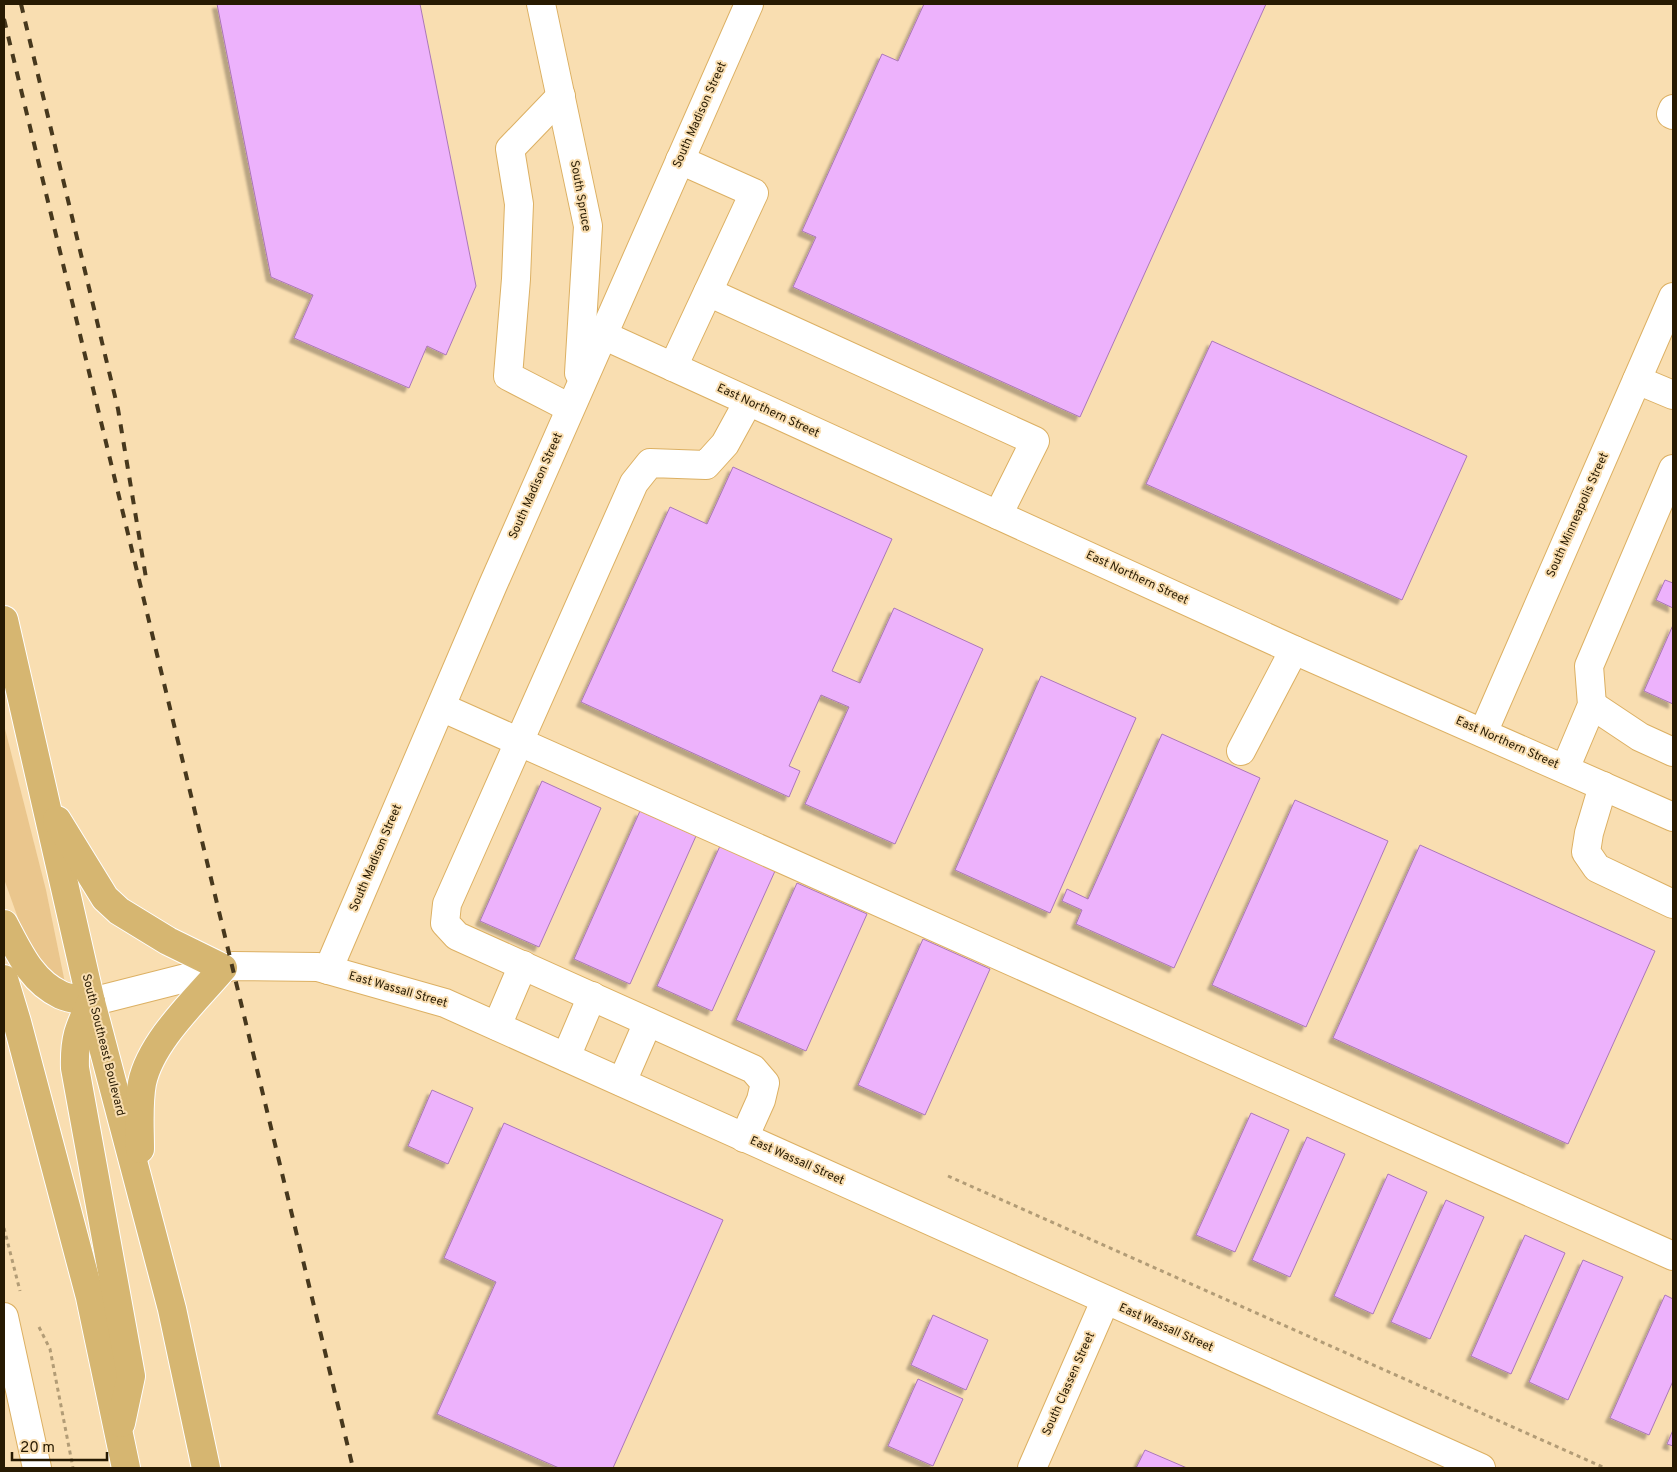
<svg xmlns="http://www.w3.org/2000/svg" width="1677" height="1472" font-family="Overpass,sans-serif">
  <defs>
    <filter id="shadow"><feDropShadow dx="-4.5" dy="4.5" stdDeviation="1" flood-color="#0004"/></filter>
  </defs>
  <rect width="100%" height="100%" fill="#f9deb1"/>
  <polygon fill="#eac68d" points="4,725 46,890 65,983 58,983 37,961 23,932 4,879"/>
  <g fill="#edb2fc" stroke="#ab78b8" filter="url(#shadow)">
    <polygon points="217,4 420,4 476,286 446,355 427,346 409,388 294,338 313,295 271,277"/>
    <polygon points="924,4 1266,4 1080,417 793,287 816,237 802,231 882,54 898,61"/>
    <polygon points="1212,341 1467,456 1402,600 1146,484"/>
    <polygon points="733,467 892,539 832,671 860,683 894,608 983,649 895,844 805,804 849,707 821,695 789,766 800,771 789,797 581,702 670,507 707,524"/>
    <polygon points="1665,580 1673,583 1673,608 1656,600"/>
    <polygon points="1673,625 1673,704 1644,691"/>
    <polygon points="1041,676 1136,718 1050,913 955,870"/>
    <polygon points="1162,734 1260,778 1174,968 1076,924 1082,910 1062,901 1067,889 1088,899"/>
    <polygon points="542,781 601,808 539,947 480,921"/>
    <polygon points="1295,800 1388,841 1306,1027 1212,985"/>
    <polygon points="640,811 696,836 630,984 574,959"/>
    <polygon points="1420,845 1655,951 1568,1144 1333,1038"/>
    <polygon points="720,846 775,871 712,1011 657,986"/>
    <polygon points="797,883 867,914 806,1051 736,1020"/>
    <polygon points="923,939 990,969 925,1115 858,1085"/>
    <polygon points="432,1090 473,1108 448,1164 408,1146"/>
    <polygon points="1251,1113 1289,1130 1235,1252 1196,1235"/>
    <polygon points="504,1123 723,1220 613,1468 559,1468 437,1414 496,1282 444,1258"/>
    <polygon points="1307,1137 1345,1154 1290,1277 1252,1260"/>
    <polygon points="1388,1174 1427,1192 1373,1314 1334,1296"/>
    <polygon points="1446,1200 1484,1217 1430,1339 1391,1322"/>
    <polygon points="1525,1235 1565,1253 1511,1374 1471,1356"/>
    <polygon points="1583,1260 1623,1277 1568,1400 1529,1382"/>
    <polygon points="1665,1295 1673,1299 1673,1381 1649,1435 1610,1418"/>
    <polygon points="933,1315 988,1340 966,1390 911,1365"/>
    <polygon points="918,1379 963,1399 933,1466 888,1446"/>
    <polygon points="1673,1430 1673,1446 1667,1444"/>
    <polygon points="1145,1450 1187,1468 1136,1468"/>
  </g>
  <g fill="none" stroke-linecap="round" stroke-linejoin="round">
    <g stroke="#dcb063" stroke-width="30">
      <g id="minor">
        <polyline points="541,4 588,226 579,373"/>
        <polyline points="561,96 510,149 519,204 516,279 508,376 570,408"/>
        <polyline points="1673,109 1671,114 1673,115"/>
        <polyline points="708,292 1035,441 998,515"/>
        <polyline points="603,335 1294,650 1673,817"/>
        <polyline points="673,367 754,193 680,160"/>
        <polyline points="1637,380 1673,395"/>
        <polyline points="1592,705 1640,737 1673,752"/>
        <polyline points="441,707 1673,1256"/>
        <polyline points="1483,733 1673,297"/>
        <polyline points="1241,751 1294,650"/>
        <polyline points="1565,769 1592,705 1589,666 1673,469"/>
        <polyline points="1603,786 1589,833 1586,852 1597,868 1673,904"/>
        <polyline points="328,970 492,587 749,4"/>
        <polyline points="91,1002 233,966 318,967 445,1003 1481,1468"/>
        <polyline points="497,1026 523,965"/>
        <polyline points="566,1057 592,996"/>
        <polyline points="622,1082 648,1022"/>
        <polyline points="744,1138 761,1100 765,1083 753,1069 457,936 445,923 447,904 634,483 650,463 706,465 725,444 748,402"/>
        <polyline points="4,1317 37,1468"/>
        <polyline points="1032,1468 1105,1301"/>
      </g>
    </g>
    <g stroke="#fff" stroke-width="30">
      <g id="major">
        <polyline points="4,620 91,1002 172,1309 206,1468"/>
        <path d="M 57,820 L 105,898 L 119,911 L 168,941 L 223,968 C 195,1001 151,1041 142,1083 C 138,1105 140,1127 140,1149"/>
        <path d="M 4,924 C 19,952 31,981 61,995 C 70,999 82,1000 91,1002"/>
        <polyline points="4,979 17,1022 90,1297 126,1468"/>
        <path d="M 91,1002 C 79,1028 74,1038 75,1068 L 131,1376 L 121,1423"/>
      </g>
    </g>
    <g stroke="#b29c76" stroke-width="3" stroke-dasharray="4 4" stroke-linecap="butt">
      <polyline points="948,1176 1605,1468"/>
      <polyline points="4,1228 20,1291"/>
      <polyline points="39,1327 50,1349 73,1468"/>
    </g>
    <use href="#minor" stroke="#fff" stroke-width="28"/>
    <use href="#major" stroke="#d6b671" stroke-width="28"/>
    <g stroke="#47381d" stroke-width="4" stroke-dasharray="9 9" stroke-linecap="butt">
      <polyline points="21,4 118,409 147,584"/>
      <polyline points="4,19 353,1468"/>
    </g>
  </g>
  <g text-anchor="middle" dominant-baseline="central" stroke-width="4" stroke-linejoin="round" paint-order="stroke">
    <g font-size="12" fill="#271a02" stroke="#f9deb1">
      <text transform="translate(700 115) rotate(-66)">South Madison Street</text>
      <text transform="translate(580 196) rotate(80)">South Spruce</text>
      <text transform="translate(768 411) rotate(25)">East Northern Street</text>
      <text transform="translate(536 486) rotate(-66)">South Madison Street</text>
      <text transform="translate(1578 515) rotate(-66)">South Minneapolis Street</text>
      <text transform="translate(1137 578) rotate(25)">East Northern Street</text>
      <text transform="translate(1507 743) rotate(24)">East Northern Street</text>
      <text transform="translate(376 858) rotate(-67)">South Madison Street</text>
      <text transform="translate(398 990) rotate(16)">East Wassall Street</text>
      <text transform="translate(103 1045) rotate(76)">South Southeast Boulevard</text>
      <text transform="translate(797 1161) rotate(24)">East Wassall Street</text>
      <text transform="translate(1166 1328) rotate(24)">East Wassall Street</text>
      <text transform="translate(1069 1384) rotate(-66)">South Classen Street</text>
    </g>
  </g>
  <rect width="1677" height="1472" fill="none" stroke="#271a02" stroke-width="10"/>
  <path d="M12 1452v8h95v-8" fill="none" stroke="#271a02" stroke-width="2.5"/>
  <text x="20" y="1452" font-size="15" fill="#271a02" stroke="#f9deb1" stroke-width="4" paint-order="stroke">20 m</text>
</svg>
